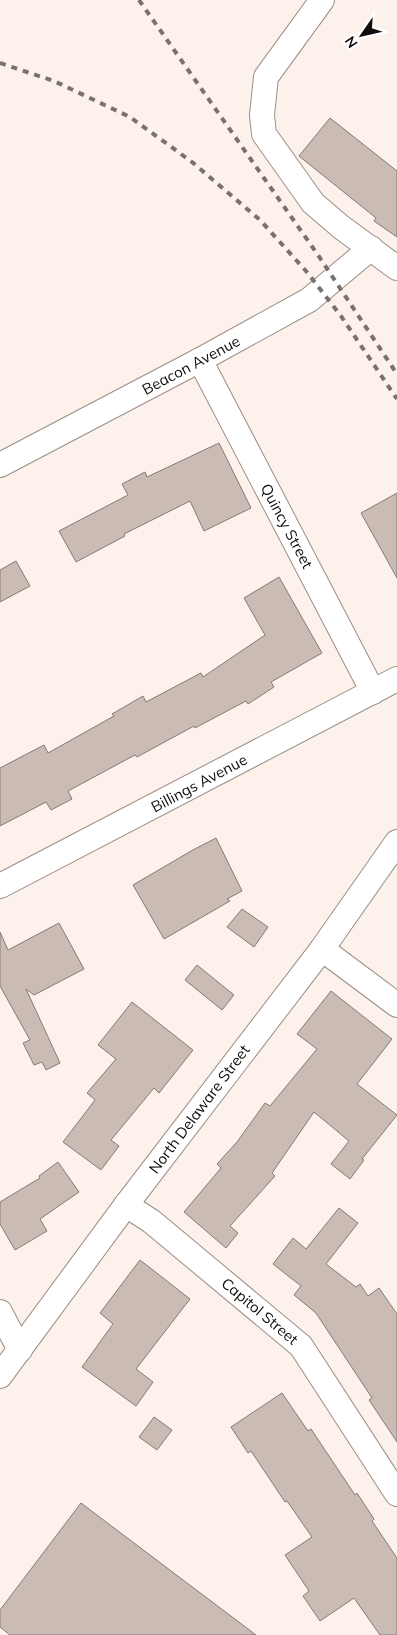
<svg xmlns="http://www.w3.org/2000/svg" width="397" height="1635" font-family="Mulish,sans-serif">
  <rect width="100%" height="100%" fill="#fdf1eb"/>
  <g fill="#cabcb4" stroke="#877a73">
    <polygon points="330,118 397,171 397,237 374,221 376,218 299,156"/>
    <polygon points="219,443 251,508 204,531 190,501 124,534 125,536 76,562 59,531 128,495 122,484 145,472 147,477"/>
    <polygon points="397,493 397,578 361,513"/>
    <polygon points="16,561 30,586 0,602 0,570"/>
    <polygon points="279,577 322,653 271,682 274,687 248,704 246,701 195,728 194,726 137,757 135,755 68,791 72,799 51,810 46,802 0,826 0,768 44,745 48,753 114,716 112,714 143,696 146,702 201,673 203,677 265,635 244,598"/>
    <polygon points="216,838 242,891 227,899 230,901 164,939 133,885 191,851"/>
    <polygon points="242,909 268,927 254,947 227,927"/>
    <polygon points="59,923 84,969 34,995 26,989 60,1063 46,1070 42,1062 34,1065 23,1043 30,1040 0,986 0,932 8,950"/>
    <polygon points="197,965 234,995 222,1010 185,980"/>
    <polygon points="331,991 392,1039 357,1084 397,1115 362,1159 364,1160 350,1179 331,1164 349,1141 314,1112 272,1173 275,1176 230,1226 238,1233 226,1248 184,1212 221,1168 217,1164 237,1142 265,1103 270,1106 317,1049 297,1034"/>
    <polygon points="132,1002 193,1050 159,1093 154,1088 111,1140 119,1146 101,1170 63,1142 95,1100 87,1093 116,1059 98,1045"/>
    <polygon points="58,1162 79,1192 40,1219 47,1231 15,1250 0,1224 0,1202 40,1178 39,1176"/>
    <polygon points="339,1208 358,1223 326,1264 356,1287 360,1284 368,1296 379,1288 397,1314 397,1442 369,1400 372,1398 316,1313 294,1295 301,1286 273,1264 293,1238 306,1249"/>
    <polygon points="140,1260 190,1299 136,1369 153,1382 136,1406 82,1367 113,1324 100,1313"/>
    <polygon points="282,1393 308,1431 311,1429 355,1495 357,1493 374,1519 372,1521 397,1558 397,1635 380,1635 354,1598 320,1621 303,1596 309,1591 285,1555 312,1537 287,1501 285,1502 251,1451 248,1453 231,1427"/>
    <polygon points="154,1417 172,1430 157,1450 139,1437"/>
    <polygon points="81,1503 256,1635 10,1635 0,1627 0,1610"/>
  </g>
  <g fill="none" stroke-linecap="round" stroke-linejoin="round">
    <g stroke="#9b8e86" stroke-width="26">
      <g id="minor">
        <polyline points="322,0 266,77 262,115 264,134 313,203 341,227 397,268"/>
        <polyline points="200,360 373,692"/>
        <polyline points="0,465 200,360 309,300 371,248"/>
        <polyline points="0,886 397,679"/>
        <polyline points="322,949 397,1005"/>
        <polyline points="126,1205 151,1221 301,1346 397,1494"/>
        <polyline points="0,1312 20,1350"/>
        <polyline points="0,1376 126,1205 322,949 397,842"/>
      </g>
    </g>
    <use href="#minor" stroke="#fff" stroke-width="24"/>
    <g stroke="#78716d" stroke-width="4" stroke-dasharray="6 6" stroke-linecap="butt">
      <polyline points="139,0 318,255 397,374"/>
      <polyline points="0,63 54,81 130,117 192,162 260,220 306,271 341,316 397,399"/>
    </g>
  </g>
  <g text-anchor="middle" dominant-baseline="central" stroke-width="4" stroke-linejoin="round" paint-order="stroke">
    <g font-size="15" fill="#100c09" stroke="#fff">
      <text transform="translate(191 365) rotate(-28)">Beacon Avenue</text>
      <text transform="translate(287 526) rotate(62)">Quincy Street</text>
      <text transform="translate(199 783) rotate(-28)">Billings Avenue</text>
      <text transform="translate(199 1109) rotate(-53)">North Delaware Street</text>
      <text transform="translate(260 1311) rotate(40)">Capitol Street</text>
    </g>
  </g>
  <g transform="translate(362 35) rotate(236)" stroke="#ffffff" stroke-width="4" paint-order="stroke">
  <path d="M0-4L9 19L0 12L-9 19Z" fill="#100c09"/>
  <text y="-8" font-size="14" font-weight="bold" text-anchor="middle" fill="#100c09">N</text>
  </g>
</svg>
